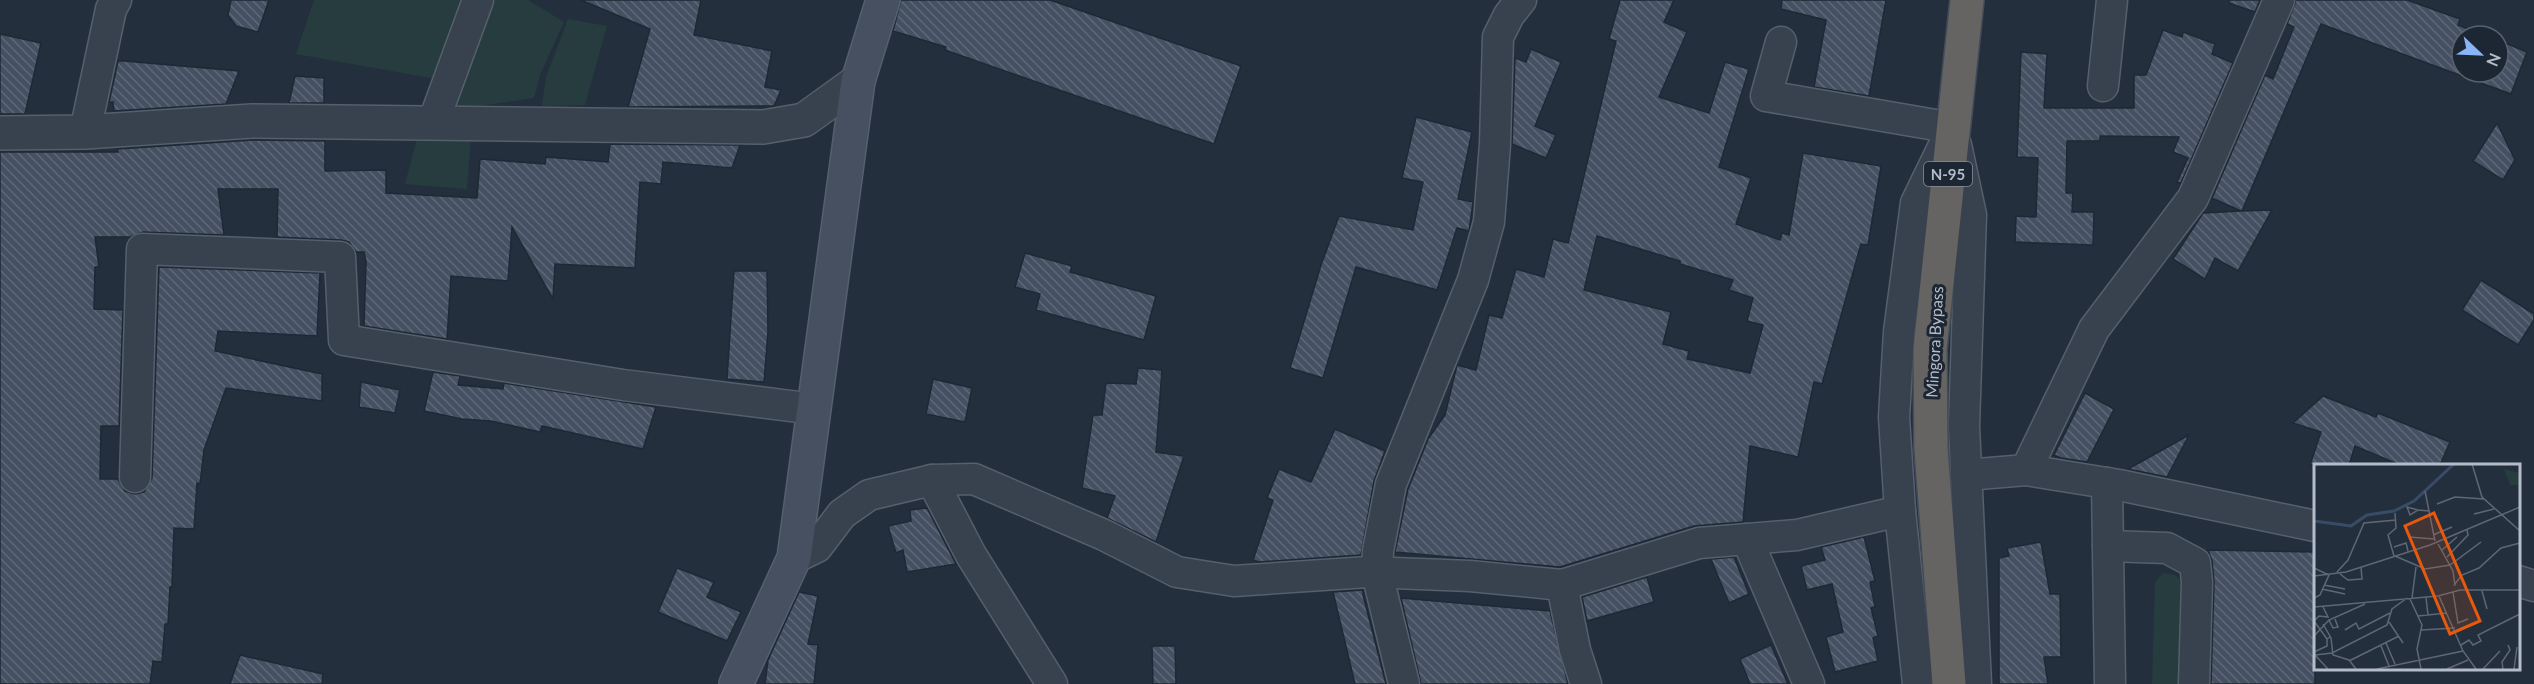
<svg xmlns="http://www.w3.org/2000/svg" width="2534" height="684" font-family="Lato,sans-serif">
  <defs>
    <pattern id="building-back-hatch" width="6" height="6" patternUnits="userSpaceOnUse" patternTransform="scale(1.5)"><rect width="6" height="6" fill="#455162"/><path d="M-1 5l2 2M0 0l6 6M5-1l2 2" fill="none" stroke="#5d6877"/></pattern>
  </defs>
  <rect width="100%" height="100%" fill="#242f3e"/>
  <g fill="#263c3f">
    <polygon points="314,0 466,0 436,79 296,54"/>
    <polygon points="495,0 528,0 564,22 540,75 534,98 453,110"/>
    <polygon points="568,19 607,26 585,105 542,106 546,77"/>
    <polygon points="419,131 471,137 467,189 405,184"/>
    <polygon points="2163,573 2175,575 2182,581 2181,684 2152,684 2155,582"/>
  </g>
  <g fill="url(#building-back-hatch)" stroke="#1f2835" stroke-width="1.5" fill-rule="evenodd">
    <polygon points="231,0 269,0 258,32 236,26 228,15"/>
    <polygon points="581,0 701,0 694,35 772,51 765,87 781,90 774,106 628,107 650,29"/>
    <polygon points="901,0 1050,0 1241,66 1214,144 945,50 946,47 893,31"/>
    <path d="M 1620,0 L 1674,0 L 1664,22 L 1687,32 L 1659,97 L 1709,113 L 1725,62 L 1749,69 L 1719,167 L 1751,178 L 1736,224 L 1780,240 L 1782,233 L 1789,235 L 1803,153 L 1881,166 L 1868,245 L 1861,244 L 1822,384 L 1814,382 L 1798,457 L 1750,446 L 1743,522 L 1694,526 L 1560,567 L 1395,552 L 1408,489 L 1428,439 L 1445,415 L 1457,365 L 1476,370 L 1489,315 L 1502,318 L 1516,269 L 1544,277 L 1553,239 L 1568,243 L 1616,41 L 1609,39 ZM 1597,236 L 1680,261 L 1680,264 L 1733,280 L 1729,290 L 1753,298 L 1747,321 L 1763,325 L 1750,373 L 1687,359 L 1689,351 L 1663,344 L 1671,312 L 1584,290 Z"/>
    <polygon points="1782,0 1886,0 1869,96 1814,87 1826,20 1781,9"/>
    <polygon points="2229,0 2260,0 2255,12 2229,3"/>
    <polygon points="2296,0 2407,0 2460,19 2458,25 2487,36 2462,36 2462,72 2498,72 2498,40 2527,52 2511,94 2321,24 2242,211 2272,210 2238,271 2215,258 2205,279 2173,259 2203,213 2241,211 2212,198 2265,75 2273,79 2294,27 2287,24"/>
    <polygon points="2163,30 2182,37 2183,32 2215,44 2212,54 2233,63 2181,183 2177,182 2188,158 2173,152 2179,137 2100,136 2100,141 2067,141 2066,193 2073,193 2072,212 2094,212 2093,245 2015,242 2016,216 2036,217 2038,158 2017,157 2021,52 2047,54 2044,108 2134,108 2134,75 2146,75"/>
    <polygon points="0,34 41,43 25,114 0,114"/>
    <polygon points="1531,49 1561,62 1535,126 1556,135 1546,158 1512,144 1515,58 1526,62"/>
    <polygon points="118,61 124,61 239,71 226,104 114,111 113,102 109,102"/>
    <polygon points="295,76 324,78 324,103 289,103"/>
    <polygon points="1416,117 1472,132 1458,199 1473,202 1469,231 1457,228 1437,290 1356,267 1323,378 1290,368 1321,265 1339,216 1413,230 1423,182 1402,178"/>
    <polygon points="2497,123 2515,160 2503,180 2473,161"/>
    <polygon points="253,140 325,141 325,171 386,170 386,193 477,198 480,159 545,164 546,157 608,162 610,144 740,145 732,168 663,162 661,184 640,182 635,268 555,264 553,299 512,227 508,281 451,276 447,339 364,326 366,262 364,252 356,252 349,242 341,240 277,237 278,189 218,189 224,235 143,232 130,237 95,237 99,267 95,267 94,309 123,310 119,426 101,426 100,479 118,479 125,491 135,494 144,492 152,478 159,267 320,273 317,336 218,331 215,351 322,374 322,401 226,388 204,450 200,484 197,483 194,529 174,528 172,587 170,587 168,624 165,624 162,662 153,661 150,684 0,684 0,152 118,152 117,149"/>
    <polygon points="1025,253 1072,266 1070,272 1156,296 1144,340 1036,310 1040,294 1015,287"/>
    <polygon points="734,271 767,271 768,332 764,382 727,379"/>
    <polygon points="2481,280 2534,314 2534,320 2518,345 2462,310"/>
    <polygon points="1138,368 1162,370 1156,452 1184,456 1156,542 1107,518 1115,496 1082,488 1093,415 1102,415 1106,383 1136,384"/>
    <polygon points="433,372 460,376 458,385 503,389 504,383 656,407 643,449 542,426 540,432 491,421 462,419 424,411"/>
    <polygon points="933,379 972,388 965,422 926,414"/>
    <polygon points="361,382 400,390 395,413 359,407"/>
    <polygon points="2085,393 2114,409 2087,462 2061,458 2054,455"/>
    <polygon points="2323,396 2376,417 2378,413 2450,442 2440,465 2400,465 2355,446 2349,465 2310,465 2321,432 2293,423"/>
    <polygon points="1335,429 1385,451 1374,481 1361,555 1259,562 1253,560 1273,500 1267,498 1279,469 1311,482"/>
    <polygon points="2189,435 2167,477 2128,469"/>
    <polygon points="927,508 956,564 907,572 903,550 896,553 888,526 911,521 910,510"/>
    <polygon points="1864,537 1875,581 1870,582 1875,607 1871,608 1878,636 1873,638 1878,661 1835,672 1826,637 1843,632 1832,584 1807,590 1801,566 1825,560 1821,547"/>
    <polygon points="2041,542 2050,594 2060,594 2061,657 2044,657 2048,684 1999,684 1999,558 2009,556 2007,548"/>
    <polygon points="2208,550 2315,552 2315,684 2211,684 2214,582 2212,561"/>
    <polygon points="1734,557 1749,594 1729,603 1711,559"/>
    <polygon points="677,568 714,582 707,597 741,612 727,641 658,612"/>
    <polygon points="1647,577 1654,602 1587,621 1582,597"/>
    <polygon points="1363,590 1363,595 1386,684 1355,684 1333,592"/>
    <polygon points="799,592 818,596 808,644 818,645 814,684 765,684 768,660"/>
    <polygon points="1401,598 1550,611 1568,684 1421,684"/>
    <polygon points="1771,645 1788,684 1750,684 1740,659"/>
    <polygon points="1152,646 1175,646 1176,684 1153,684"/>
    <polygon points="240,655 323,674 322,684 230,684"/>
  </g>
  <g fill="none" stroke-linecap="round" stroke-linejoin="round">
    <g stroke="#565f6c" stroke-width="33">
      <g id="minor">
        <polyline points="1781,42 1766,96 1953,128"/>
        <polyline points="2103,86 2112,0"/>
        <polyline points="433,123 478,0"/>
        <polyline points="85,132 111,9 116,0"/>
        <polyline points="1956,145 1971,215 1964,426 1976,684"/>
        <polyline points="2026,470 2094,329 2193,198 2279,0"/>
        <polyline points="1966,475 2026,470 2119,485 2315,526"/>
        <polyline points="135,477 142,249 340,257 344,340 623,385 814,409"/>
        <polyline points="932,480 971,555 1052,684"/>
        <polyline points="2107,483 2110,684"/>
        <polyline points="1747,539 1809,684"/>
        <polyline points="2108,546 2167,548 2195,563 2197,582 2194,684"/>
        <polyline points="794,558 817,547 842,514 869,495 932,480 974,479 1104,535 1177,572 1234,581 1368,572 1470,576 1562,585 1699,543 1797,535 1900,511"/>
        <polyline points="2518,581 2534,586"/>
        <polyline points="1562,585 1575,650 1586,684"/>
        <polyline points="1404,684 1377,573 1378,551 1391,484 1473,280 1489,222 1495,144 1498,37 1509,15 1521,0"/>
        <polyline points="1918,684 1900,511 1894,417 1899,332 1916,203 1950,133"/>
      </g>
    </g>
    <g stroke="#565f6c" stroke-width="36">
      <polyline id="tertiary" points="0,133 85,132 252,121 763,127 804,120 858,81"/>
    </g>
    <g stroke="#565f6c" stroke-width="36">
      <polyline id="secondary" points="736,684 794,558 858,81 883,0"/>
    </g>
    <g stroke="#434c59" stroke-width="36">
      <polyline id="trunk" points="1949,684 1931,449 1930,349 1967,0"/>
    </g>
    <use href="#minor" stroke="#38414e" stroke-width="30"/>
    <use href="#tertiary" stroke="#38414e" stroke-width="33"/>
    <use href="#secondary" stroke="#465061" stroke-width="33"/>
    <use href="#trunk" stroke="#656462" stroke-width="33"/>
  </g>
  <g text-anchor="middle" dominant-baseline="central" stroke-width="6" stroke-linejoin="round" paint-order="stroke">
    <rect fill="#1d2633" stroke="#878f9c" stroke-width="1.5" x="1924" y="162" width="48" height="24" rx="4.5"/>
    <g font-size="15" font-weight="bold" fill="#b4bcc9">
      <text x="1948" y="174">N-95</text>
    </g>
    <g font-size="16" fill="#b4bcc9" stroke="#1d2633">
      <text transform="translate(1934 342) rotate(-87)">Mingora Bypass</text>
    </g>
  </g>
  <g transform="translate(2314 464)">
    <rect width="206" height="206" fill="#242f3e"/>
    <path d="M 190,5 L 205,9 L 205,21 L 196,21 Z" fill="#263c3f"/>
    <path fill="none" stroke="#394c67" stroke-width="3" d="M 0,57 L 37,62 L 53,51 L 80,47 L 100,37 L 140,0"/>
    <path fill="none" stroke="#5e6776" stroke-width="1.5" d="M 158,0 L 168,33 L 206,67M 111,27 L 121,77M 123,40 L 141,33 L 170,35M 104,46 L 93,43 L 96,51 L 104,46 L 115,47M 160,50 L 180,45M 119,71 L 138,63M 95,73 L 120,75M 124,80 L 139,107 L 141,122M 80,83 L 92,79 L 94,87M 128,86 L 143,73M 80,92 L 74,71 L 82,64 L 81,49M 81,92 L 111,105 L 136,101 L 167,78M 133,93 L 154,71 L 153,66M 0,104 L 15,111 L 6,131 L 0,134M 23,108 L 34,96 L 50,59 L 82,56M 26,110 L 34,116 L 48,115 L 47,103M 0,112 L 32,108 L 116,81 L 206,43M 10,121 L 31,125M 140,121 L 148,111 L 165,104 L 187,84 L 206,79M 8,125 L 31,130M 168,127 L 173,145M 139,128 L 144,159 L 154,155M 125,132 L 149,187 L 162,205M 112,133 L 114,151M 98,134 L 102,103M 96,135 L 108,161 L 103,185 L 107,205M 0,143 L 124,132 L 146,126 L 206,126M 104,152 L 133,149M 21,155 L 24,163 L 19,164 L 15,156 L 51,140M 0,157 L 5,152 L 14,153 L 9,143M 0,157 L 13,175 L 16,173M 75,158 L 89,179M 9,160 L 17,174 L 19,191 L 35,196 L 42,205M 31,166 L 42,159 L 45,165 L 76,149M 107,166 L 141,164M 0,172 L 15,156M 72,179 L 81,200M 147,181 L 155,176 L 159,181 L 167,177 L 164,171 L 206,150M 67,182 L 75,202M 0,188 L 13,182 L 13,175M 35,197 L 85,172M 14,205 L 1,191 L 18,189 L 73,161 L 78,145 L 93,134M 63,205 L 149,187M 133,205 L 154,196M 169,205 L 186,187M 189,205 L 188,198 L 196,186 L 194,181M 200,205 L 203,183"/>
    <path fill="#e8590c" fill-opacity="0.15" stroke="#e8590c" stroke-width="3" d="M 120,49 L 166,157 L 136,170 L 91,62 Z"/>
    <rect width="206" height="206" fill="none" stroke="#b4bcc9" stroke-width="3"/>
  </g>
  <g transform="translate(2480 54) rotate(113)"><circle r="28" fill="#1d2633" stroke="#59626f" stroke-width="1.5"/>
  <path d="M0-4.5L10 22L0 15L-10 22Z" fill="#8ab4f8"/>
  <text y="-9" font-size="16" font-weight="bold" text-anchor="middle" fill="#b4bcc9">N</text>
  </g>
</svg>
